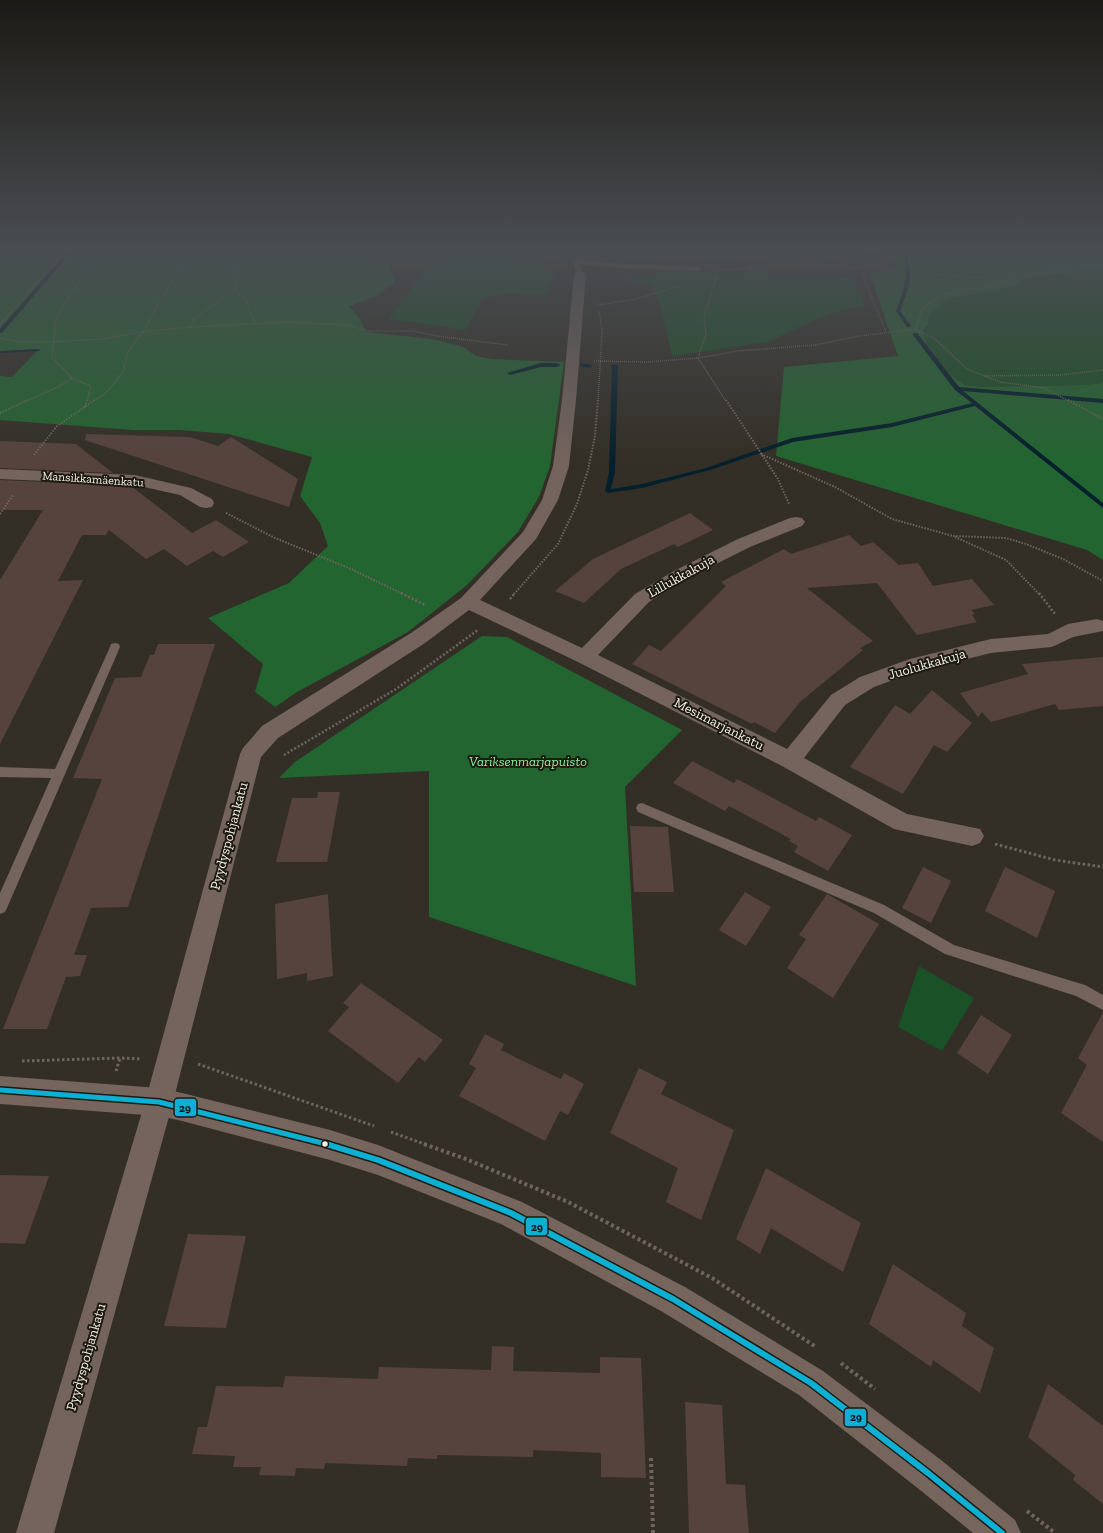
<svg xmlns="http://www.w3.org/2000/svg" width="1103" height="1533" font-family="'Zilla Slab',serif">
  <rect width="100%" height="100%" fill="#332f26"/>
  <g fill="#1b5126">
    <polygon points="449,248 485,249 555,273 546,295 504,293 482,299 466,330 389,319 424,270"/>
    <polygon points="769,265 767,276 853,277 865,306 843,310 821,317 768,342 672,356 660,303 649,284 630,284 630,276 657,275 664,270 689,271 693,274 745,275 750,266"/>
    <polygon points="1103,269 1103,383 1085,385 985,387 965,385 946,371 926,346 923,331 928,325 929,316 932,311 943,302 955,297 998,291 1014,287 1027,278"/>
    <polygon points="919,966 974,998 942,1051 898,1027"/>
  </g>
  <g fill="#236530">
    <polygon points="0,248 354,248 350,256 389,265 395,282 375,297 349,306 360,319 366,332 433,339 463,347 476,356 491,359 564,362 550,466 539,497 518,532 467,585 408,632 297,692 275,707 255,692 263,664 208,618 289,583 328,546 320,523 300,496 312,457 229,434 180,430 133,430 0,420 0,376 12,377 38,350 0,352"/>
    <polygon points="1002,248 1103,248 1103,269 1027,278 1014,287 998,291 955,297 943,302 932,311 929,316 928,325 923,331 926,346 946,371 965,385 985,387 1085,385 1103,383 1103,560 1087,550 776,456 784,367 898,356 870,274 896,267 887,255 895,253 928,255"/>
    <polygon points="482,636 507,637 682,730 625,787 636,986 429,917 429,771 279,778 295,762"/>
  </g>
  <path fill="#40391c" d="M 560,248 C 638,248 716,249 794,250 C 825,251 856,257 887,255 L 897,269 L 798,259 L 708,262 L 576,253 Z"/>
  <polygon fill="#05202d" points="715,248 1002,248 928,255 895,253 872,256 802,250"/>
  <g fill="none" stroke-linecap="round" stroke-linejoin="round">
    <g fill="#05202d" fill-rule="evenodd">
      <polygon points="70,248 75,248 2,333 0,333 0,329"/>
      <path d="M 906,253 L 908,254 C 913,277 908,290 900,311 L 911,326 L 909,327 L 907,327 L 896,311 C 904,290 908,277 904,254 Z"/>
      <polygon points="913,333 917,333 959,387 1103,399 1103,403 963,391 1103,503 1103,508 975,406 892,427 793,442 710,470 642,488 608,493 605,491 609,472 612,367 610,366 611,365 615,364 618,366 615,472 611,489 642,484 706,468 792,438 892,423 972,403 955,390 913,335"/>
      <polygon points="38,349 40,350 40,351 0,353 0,351"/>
      <polygon points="541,363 557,363 560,365 557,367 541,367 510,375 507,373"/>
      <polygon points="582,363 591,365 592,366 589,368 580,366 580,364"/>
    </g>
  </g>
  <g fill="#56433d">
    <polygon points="86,434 190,437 218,446 231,437 298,479 289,507 85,440"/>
    <polygon points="0,441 76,444 113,473 0,468"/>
    <polygon points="0,480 131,486 192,533 216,520 249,542 223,557 213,551 187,566 164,549 146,559 109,530 106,535 82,535 58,581 83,580 0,744 0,580 43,510 0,510"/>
    <polygon points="690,513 713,530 678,547 674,544 621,569 584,603 555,591 593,559"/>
    <polygon points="849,535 861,546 873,542 899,565 918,563 933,586 972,579 994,605 971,610 975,614 972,615 977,622 917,635 877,583 807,588 873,641 860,648 863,650 800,702 775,733 754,722 752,724 632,664 649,645 661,651 726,586 721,582 784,549 791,554"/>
    <polygon points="158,644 215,644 128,907 91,908 74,955 87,955 80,976 66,977 47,1029 3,1029 102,779 73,778 115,678 141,677 150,655 154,655"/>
    <polygon points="1103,657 1103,706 1059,710 1055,704 991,722 982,712 978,717 960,693 1028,674 1022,664"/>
    <polygon points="932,690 972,723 947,752 934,745 903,794 850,767 895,705 910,714"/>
    <polygon points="692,761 734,783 737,779 816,821 819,817 852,835 828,871 794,852 798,846 789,841 791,839 729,806 725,811 673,783"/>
    <polygon points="318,792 340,792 327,862 276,862 292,798 317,798"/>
    <polygon points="630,826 668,827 674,892 634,892"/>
    <polygon points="923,867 951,881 931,923 902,908"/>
    <polygon points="1005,867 1055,891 1037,938 985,911"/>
    <polygon points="745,892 771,907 746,946 719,930"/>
    <polygon points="328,894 333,976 307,981 307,973 277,979 275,904"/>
    <polygon points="827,894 879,924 833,998 787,968 806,939 799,935"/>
    <polygon points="361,983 443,1040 425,1062 419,1057 398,1083 328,1031 349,1007 343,1003"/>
    <polygon points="1103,1012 1103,1142 1061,1113 1087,1065 1078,1058"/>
    <polygon points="981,1015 1012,1035 988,1074 957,1053"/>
    <polygon points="485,1034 504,1044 501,1050 521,1060 561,1079 564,1073 584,1084 568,1115 560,1111 545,1141 459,1096 476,1068 469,1064"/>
    <polygon points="639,1068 667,1082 661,1094 734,1130 701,1220 666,1202 678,1168 610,1133"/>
    <polygon points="766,1168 861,1223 843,1272 771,1228 760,1254 736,1239"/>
    <polygon points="0,1175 49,1176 25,1244 0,1243"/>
    <polygon points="188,1234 246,1236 226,1328 164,1326"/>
    <polygon points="893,1264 966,1313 962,1326 994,1348 980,1393 933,1360 931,1367 869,1324"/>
    <polygon points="492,1346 514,1347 513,1371 600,1373 600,1357 641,1358 646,1478 601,1477 601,1453 533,1450 533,1457 437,1455 437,1459 408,1458 407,1466 325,1463 324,1469 296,1468 295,1476 259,1475 261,1467 233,1467 235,1456 192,1454 198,1427 207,1427 216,1386 283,1387 285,1376 378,1379 379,1367 491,1370"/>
    <polygon points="1048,1384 1103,1426 1103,1504 1073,1480 1075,1475 1028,1437"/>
    <polygon points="685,1402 722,1405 726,1484 745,1485 749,1533 689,1533"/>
  </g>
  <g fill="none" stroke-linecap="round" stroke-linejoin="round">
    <g stroke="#6f655e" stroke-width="1.5" stroke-dasharray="1 1" stroke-linecap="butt">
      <polyline points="219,248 238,257 235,290 247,302 255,324"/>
      <polyline points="523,248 559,260"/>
      <polyline points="238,257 239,248"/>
      <polyline points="716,270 755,268 792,261 863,268 865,281 886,332"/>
      <polyline points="717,274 704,318 706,335 698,358 726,401"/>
      <polyline points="930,274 986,278 1014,277"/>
      <polyline points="598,305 636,299 679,286"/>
      <polyline points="0,324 58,260 63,248"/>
      <polyline points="190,327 195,318 235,290"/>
      <polyline points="915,329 935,339 967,369 1000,382 1044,388 1069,401"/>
      <polyline points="0,338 20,342 53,342 101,339 143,332 190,327 286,322 347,325 368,331 413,331 437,336 508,345"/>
      <path d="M 594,361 L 647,362 L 698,358 L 738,351 L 815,345 L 859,336 L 915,329 C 920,322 918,313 925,307 C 948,283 986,295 1014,277 L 1103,264"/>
      <polyline points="984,376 1059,375 1103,370"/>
      <polyline points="26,401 58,387 72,378"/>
      <polyline points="87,401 91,386 72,378 52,358 56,320 71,293 89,267 107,248"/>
      <polyline points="94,401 106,393 123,372 128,352 143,332 164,294 195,248"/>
      <polyline points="598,401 602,330 599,311"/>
    </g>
    <g stroke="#6f655e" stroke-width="2" stroke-dasharray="1.5 1.5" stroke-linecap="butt">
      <polyline points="726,400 778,479 789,504"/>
      <polyline points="1068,400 1103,419"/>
      <polyline points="85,407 87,400"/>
      <polyline points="0,413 28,400"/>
      <polyline points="761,454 835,487 892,519 953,536 1006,538 1026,544 1063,559 1103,581"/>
      <polyline points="34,455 57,426 95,400"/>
      <polyline points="226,513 275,538 351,569 403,594"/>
      <polyline points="0,514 13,495"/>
      <polyline points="955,537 1006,560 1039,594"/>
      <polyline points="514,594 558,544 577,504 588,470 595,436 598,400"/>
    </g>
    <g stroke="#6f655e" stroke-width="2.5" stroke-dasharray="2 2" stroke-linecap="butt">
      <polyline points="401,593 425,605"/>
      <polyline points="1039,593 1055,614"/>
      <polyline points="510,599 515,593"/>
      <polyline points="284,755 396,689 478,630"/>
    </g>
    <g stroke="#6f655e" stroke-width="3" stroke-dasharray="2.5 2.5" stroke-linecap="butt">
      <polyline points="995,844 1055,860 1103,867"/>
      <polyline points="22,1061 120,1058 141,1059"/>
      <polyline points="198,1064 374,1126"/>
      <polyline points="116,1071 120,1058"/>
      <polyline points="391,1132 427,1145"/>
    </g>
    <g stroke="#6f655e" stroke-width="4" stroke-dasharray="3 3" stroke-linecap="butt">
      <polyline points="424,1144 466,1159 568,1202 712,1278 816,1347"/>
      <polyline points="841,1363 875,1389"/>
      <polyline points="651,1458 653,1533"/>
      <polyline points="1027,1511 1055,1533"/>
    </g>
    <g fill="#74645d" fill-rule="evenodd">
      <polygon points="576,260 621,264 699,267 702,269 699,271 621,268 580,264 583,275 580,277 577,275 573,262"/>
      <polygon points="115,643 119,644 120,647 7,908 5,912 0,914 0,893 51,778 0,777 0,767 55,769 110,647 111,644"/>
      <polygon points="642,803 884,905 954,945 1085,985 1103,995 1103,1010 1076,996 945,954 874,913 638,812 636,808 638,804"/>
    </g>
    <g fill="#74645d" fill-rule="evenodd">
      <polygon points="580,271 584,272 586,275 576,400 569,466 558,500 536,539 480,600 582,648 635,594 674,571 738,539 790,518 796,517 802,518 805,522 802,526 750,547 686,579 649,602 598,655 787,749 831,695 860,677 910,659 991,639 1048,634 1068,624 1097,619 1103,621 1103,631 1073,637 1052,647 991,653 915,672 874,687 845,705 804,758 907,814 980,829 984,836 980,843 972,846 894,829 782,766 578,662 469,610 425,643 278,738 261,757 173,1102 54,1533 16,1533 145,1102 240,754 243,748 262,726 411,633 461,598 523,532 542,500 553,466 562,400 574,275 576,272"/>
      <polygon points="0,469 135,475 191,488 212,499 214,503 212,507 206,508 200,507 180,495 135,485 0,479"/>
    </g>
    <polygon fill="#76655d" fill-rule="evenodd" points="0,1076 159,1088 182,1093 330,1130 378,1145 522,1202 685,1287 823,1371 941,1460 1015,1520 1021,1533 973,1533 915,1486 799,1395 661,1311 501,1224 378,1175 330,1160 182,1121 159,1116 0,1104"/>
    <g stroke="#1d1a12" stroke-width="8">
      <polyline id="bus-1-far1" points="0,1090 159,1102 330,1145"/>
    </g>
    <g stroke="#1d1a12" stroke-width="9">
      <polyline id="bus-1" points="326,1144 378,1160 511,1213 673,1299 811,1383 928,1473 1002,1533"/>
    </g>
    <use href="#bus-1-far1" stroke="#0dafd3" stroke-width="5"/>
    <use href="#bus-1" stroke="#0dafd3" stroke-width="6"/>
  </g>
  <linearGradient id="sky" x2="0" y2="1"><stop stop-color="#1c1a15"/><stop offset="0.54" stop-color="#4a4d52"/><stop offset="1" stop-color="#4a4d52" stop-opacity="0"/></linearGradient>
  <rect width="1103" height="463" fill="url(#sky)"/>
  <circle fill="#f4efe4" stroke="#1d1a12" stroke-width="1.5" cx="325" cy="1144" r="3.5"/>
  <g text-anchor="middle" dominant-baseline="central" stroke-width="4" stroke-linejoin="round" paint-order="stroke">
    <g font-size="12" fill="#f4efe4" stroke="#1d1a12">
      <text transform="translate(93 479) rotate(4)">Mansikkamäenkatu</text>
    </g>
    <g font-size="14" fill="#f4efe4" stroke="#1d1a12">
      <text transform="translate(681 576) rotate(-29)">Lillukkakuja</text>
      <text transform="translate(927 664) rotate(-16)">Juolukkakuja</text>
      <text transform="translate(719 724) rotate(27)">Mesimarjankatu</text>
      <text transform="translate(229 836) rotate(-75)">Pyydyspohjankatu</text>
      <text transform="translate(86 1357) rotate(-74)">Pyydyspohjankatu</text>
    </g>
    <g font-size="14" font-style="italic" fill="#8ef19d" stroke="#1d1a12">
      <text x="528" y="761">Variksenmarjapuisto</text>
    </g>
  </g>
  <g stroke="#1d1a12" stroke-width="1.5">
    <rect x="174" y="1098" width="23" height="19" rx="4" fill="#0dafd3"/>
    <rect x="525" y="1217" width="23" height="19" rx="4" fill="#0dafd3"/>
    <rect x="844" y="1408" width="23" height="19" rx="4" fill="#0dafd3"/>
  </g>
  <g font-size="11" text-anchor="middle" font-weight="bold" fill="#111">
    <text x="185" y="1112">29</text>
    <text x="537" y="1231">29</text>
    <text x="856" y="1421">29</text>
  </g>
</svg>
